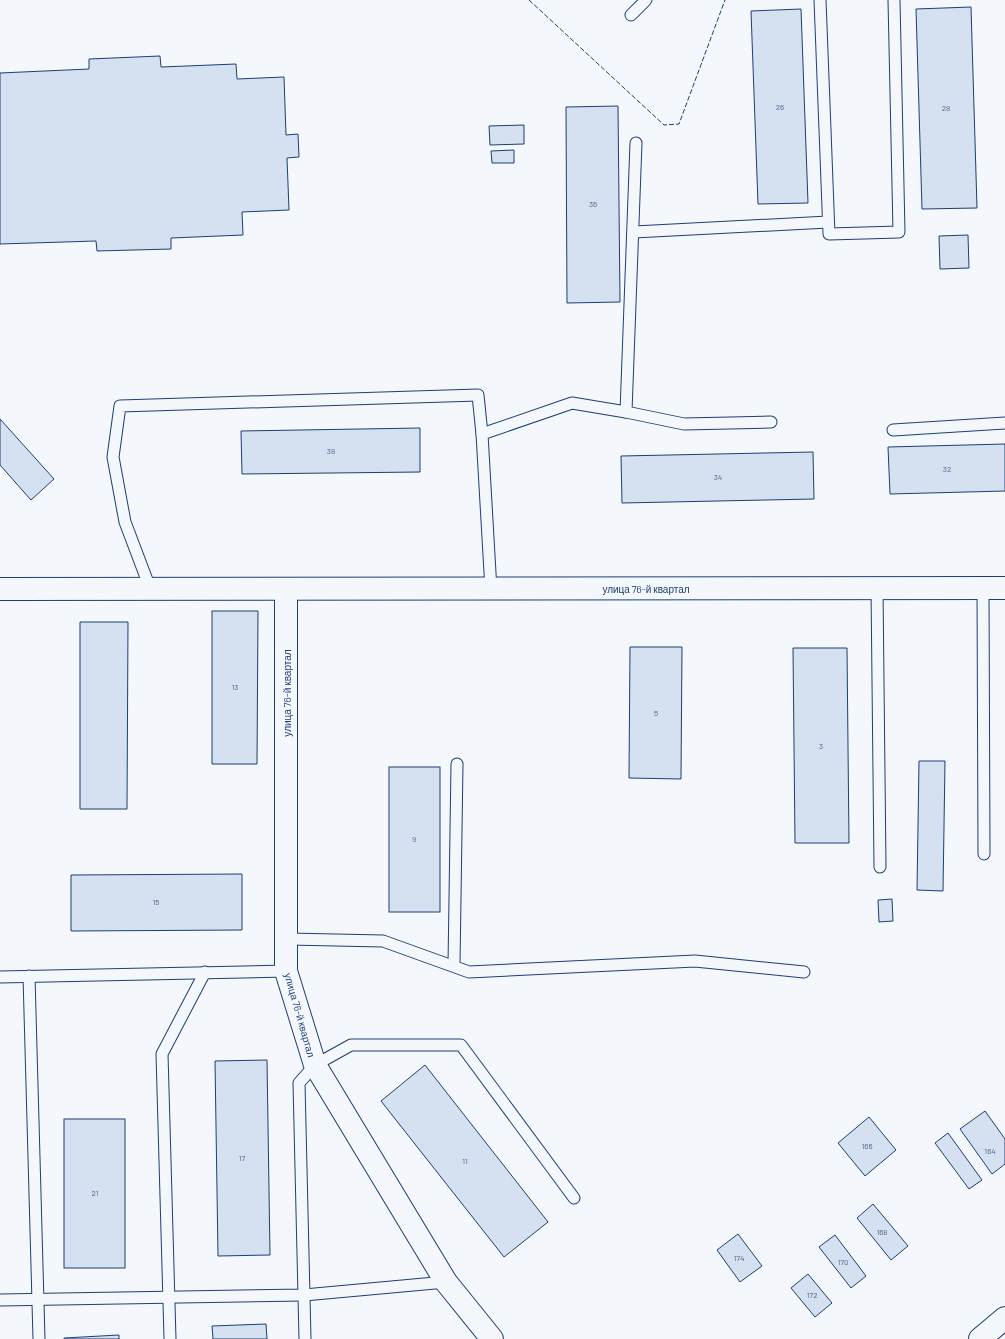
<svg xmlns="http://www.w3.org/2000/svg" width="1005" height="1339" font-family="Barlow,sans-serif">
  <rect width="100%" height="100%" fill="#f4f7fb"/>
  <g fill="#d5e0f0" stroke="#1d3f73">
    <polygon points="971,7 977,208 922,209 916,9"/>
    <polygon points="801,9 808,203 758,204 751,11"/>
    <polygon points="160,56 161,67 236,64 237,79 284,77 286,135 298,134 299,157 287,158 289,210 242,212 243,235 171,238 171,249 97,251 96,241 0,244 0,73 89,69 89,59"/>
    <polygon points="618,106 620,302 567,303 566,107"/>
    <polygon points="524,125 524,144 490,145 489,126"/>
    <polygon points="514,150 514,163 492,163 491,151"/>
    <polygon points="968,235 969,268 940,269 939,236"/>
    <polygon points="0,419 54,479 31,500 0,465"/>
    <polygon points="420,428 420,472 242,474 241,431"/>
    <polygon points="1005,444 1005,491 890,494 888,447"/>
    <polygon points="813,452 814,499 622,503 621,456"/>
    <polygon points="212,611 258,611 257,764 212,764"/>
    <polygon points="80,622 128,622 127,809 80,809"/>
    <polygon points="630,647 682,647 681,779 629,778"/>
    <polygon points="793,648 847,648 849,843 795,843"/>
    <polygon points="919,761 945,761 943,891 917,890"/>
    <rect x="389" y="767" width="51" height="145"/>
    <polygon points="242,874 242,930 71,931 71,875"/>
    <polygon points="892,899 893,921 879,922 878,900"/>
    <polygon points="267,1060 270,1255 218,1256 215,1061"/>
    <polygon points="425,1065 548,1222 504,1257 381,1101"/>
    <polygon points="985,1111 1005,1139 1005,1164 992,1174 960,1129"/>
    <polygon points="869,1117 896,1150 865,1176 838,1143"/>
    <rect x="64" y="1119" width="61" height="149"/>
    <polygon points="948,1133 982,1180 969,1189 935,1143"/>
    <polygon points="873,1204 908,1246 891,1260 857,1218"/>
    <polygon points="738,1234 762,1266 740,1282 717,1250"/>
    <polygon points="835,1235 866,1276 851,1288 819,1247"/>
    <polygon points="808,1274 832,1303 815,1317 791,1288"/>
    <polygon points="266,1324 267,1339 213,1339 212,1326"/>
    <polygon points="119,1335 119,1339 64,1339 64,1338"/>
  </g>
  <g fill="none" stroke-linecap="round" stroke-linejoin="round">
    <g stroke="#1d3f73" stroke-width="13">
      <g id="lane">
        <polyline points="820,0 829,234 899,232 894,0"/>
        <polyline points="631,15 646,0"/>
        <polyline points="634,232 828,222"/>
        <polyline points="626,412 636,143"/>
        <polyline points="893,430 1005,423"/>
        <polyline points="983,587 984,854"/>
        <polyline points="150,588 125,522 113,457 120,406 478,395 482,434"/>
        <polyline points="877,588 880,867"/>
        <polyline points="491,590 482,434 572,403 626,412 684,424 771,422"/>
        <polyline points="288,939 383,941 469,972 695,961 804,972"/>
        <polyline points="454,965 457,764"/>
        <polyline points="29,976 39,1339"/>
        <polyline points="0,977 286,971"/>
        <polyline points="0,1300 304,1295 446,1282"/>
        <polyline points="170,1339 162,1054 205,972"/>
        <polyline points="305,1339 299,1083 315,1065 351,1045 461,1045 574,1198"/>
      </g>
    </g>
    <g stroke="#1d3f73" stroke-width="24">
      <g id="street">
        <polyline points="0,589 1005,588"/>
        <polyline points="286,590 286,971 315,1065 446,1282 492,1339"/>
      </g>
    </g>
    <g stroke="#1d3f73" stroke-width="24">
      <polyline id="primary" points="980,1339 1005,1318"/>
    </g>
    <use href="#lane" stroke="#f4f7fb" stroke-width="11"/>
    <use href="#street" stroke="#f4f7fb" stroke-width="22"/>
    <use href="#primary" stroke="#f4f7fb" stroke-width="22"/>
    <polyline stroke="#1d3f73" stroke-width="1" stroke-dasharray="5 2" stroke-linecap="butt" points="529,0 664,125 679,124 725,0"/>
  </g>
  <g text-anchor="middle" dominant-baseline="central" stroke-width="3" stroke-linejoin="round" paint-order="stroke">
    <g font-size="8" fill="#4b6792">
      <text x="780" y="107">26</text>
      <text x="946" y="108">28</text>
      <text x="593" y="204">36</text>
      <text x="331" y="451">38</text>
      <text x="947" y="469">32</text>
      <text x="718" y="477">34</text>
      <text x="235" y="687">13</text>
      <text x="656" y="713">5</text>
      <text x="821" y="746">3</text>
      <text x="414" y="839">9</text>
      <text x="156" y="902">15</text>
      <text x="867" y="1146">166</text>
      <text x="990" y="1151">164</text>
      <text x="242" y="1158">17</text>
      <text x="465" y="1161">11</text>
      <text x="95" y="1193">21</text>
      <text x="882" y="1232">168</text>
      <text x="739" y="1258">174</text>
      <text x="843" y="1262">170</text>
      <text x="812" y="1295">172</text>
    </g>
    <g font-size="10" fill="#1d3f73" stroke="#f4f7fb">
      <text x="646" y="589">улица 76-й квартал</text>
      <text transform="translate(287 693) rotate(-90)">улица 76-й квартал</text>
      <text transform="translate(300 1015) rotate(74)">улица 76-й квартал</text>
    </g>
  </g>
</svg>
